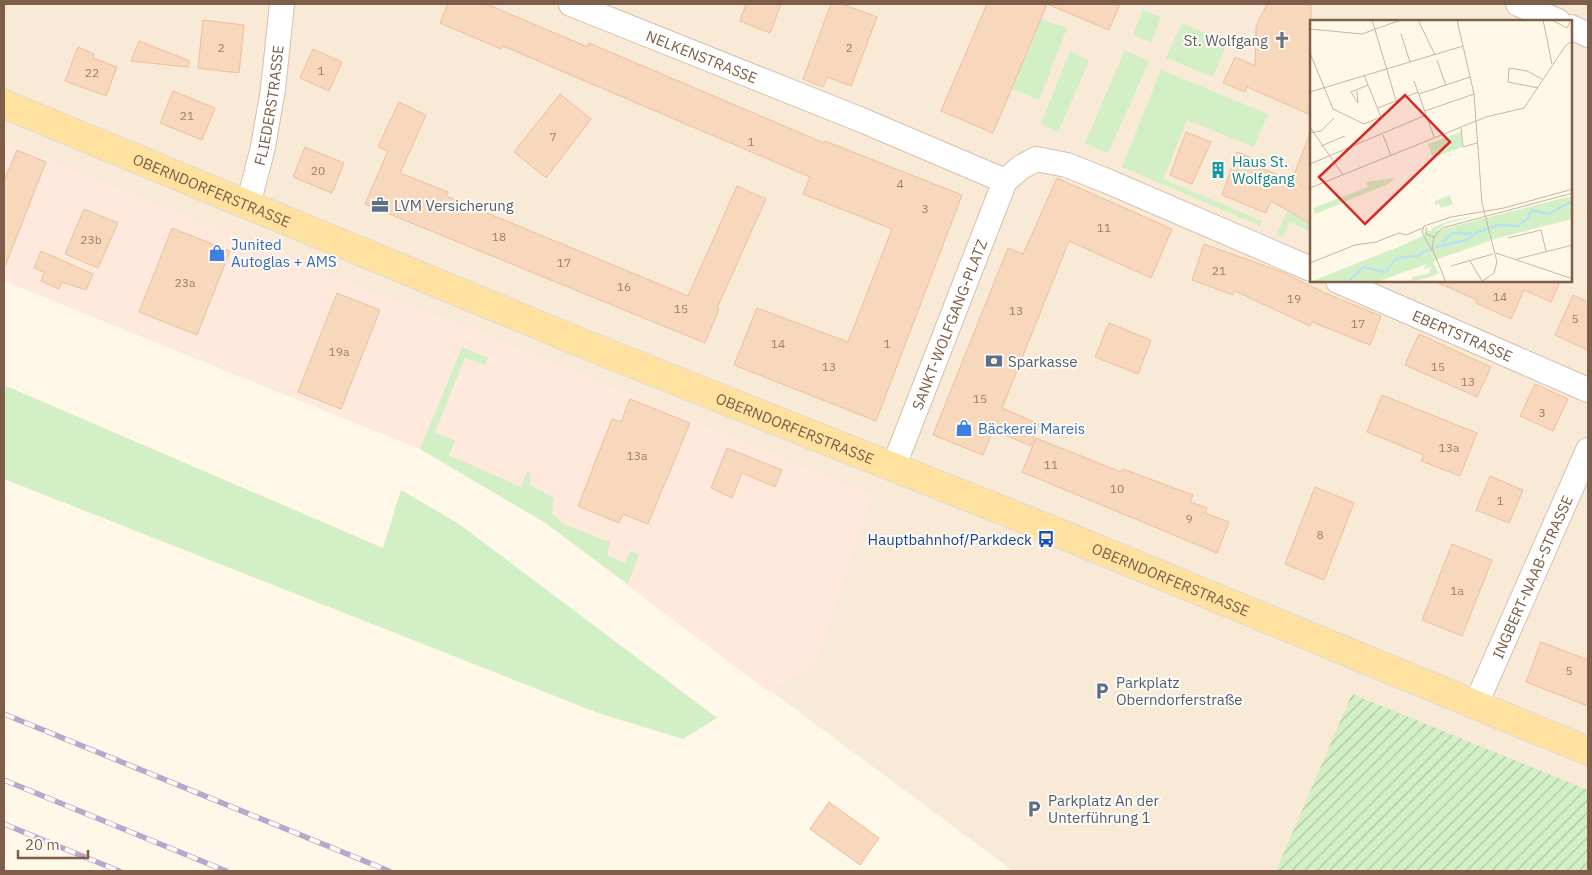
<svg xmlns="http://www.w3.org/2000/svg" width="1592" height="875" font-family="'IBM Plex Sans',sans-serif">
  <defs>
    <pattern id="garden-furrows" width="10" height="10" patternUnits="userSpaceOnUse" patternTransform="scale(1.25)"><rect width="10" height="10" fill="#d3efc5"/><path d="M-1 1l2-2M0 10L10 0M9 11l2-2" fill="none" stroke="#b0c5a2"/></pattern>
  </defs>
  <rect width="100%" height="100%" fill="#fff8e9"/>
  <path fill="#f8ead6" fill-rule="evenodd" d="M 4,4 L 1588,4 L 1588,871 L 1013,871 L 544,522 L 420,449 L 4,281 ZM 1311,21 L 1571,21 L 1571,281 L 1311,281 Z"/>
  <polygon fill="#ffe9dd" points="4,141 380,295 462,324 872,495 817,662 769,692 544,522 420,449 242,374 4,281"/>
  <g fill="#d3efc5">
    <polygon points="1143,10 1161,17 1151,42 1133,35"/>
    <polygon points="1041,19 1067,28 1039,100 1012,89"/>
    <polygon points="1182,23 1227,42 1213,77 1166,58"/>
    <polygon points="1125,50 1149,61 1108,153 1085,143"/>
    <polygon points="1070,51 1089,61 1058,132 1041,124"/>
    <polygon points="1161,70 1268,114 1254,147 1187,120 1163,179 1262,221 1260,226 1122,167"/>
    <polygon points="1287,210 1311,224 1311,232 1290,222 1283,237 1277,235"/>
    <polygon points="462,347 488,358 485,365 465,358 435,432 455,441 449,455 521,487 527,471 530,472 530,485 554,498 552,514 564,524 610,542 607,555 625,563 630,551 639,554 628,584 544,522 420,449"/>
    <polygon points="4,385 383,548 401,490 459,524 717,718 683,739 598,713 4,479"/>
  </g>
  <polygon fill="url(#garden-furrows)" points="1352,694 1588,790 1588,871 1276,871"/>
  <g fill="#f8d8bd" stroke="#ecbf9b">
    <polygon points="448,4 486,4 588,47 589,43 824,143 825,141 962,195 876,421 734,365 757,308 848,342 892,229 803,194 810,177 503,46 501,49 440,23"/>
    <polygon points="746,4 781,4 770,33 740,21"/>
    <polygon points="831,4 842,4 877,17 851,86 827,77 823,87 803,79"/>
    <polygon points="987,4 1120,4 1109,30 1047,4 993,133 941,111"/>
    <polygon points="1267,4 1311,4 1311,115 1247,87 1245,92 1223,83 1235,57 1255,66 1256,26"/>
    <polygon points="203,20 244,25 239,73 198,68"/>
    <polygon points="139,41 190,61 188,67 131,61"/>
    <polygon points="78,47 94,54 93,58 117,67 106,96 65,81"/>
    <polygon points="313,49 342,62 329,91 300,78"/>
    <polygon points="173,91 215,108 202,140 160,123"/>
    <polygon points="560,94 591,119 546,178 514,152"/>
    <polygon points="399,102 426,115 400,173 448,192 446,196 688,296 737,186 766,199 717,308 719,309 705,343 365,204 388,151 378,147"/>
    <polygon points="1186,132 1211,142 1192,184 1170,175"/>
    <polygon points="1309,136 1311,224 1271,201 1266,213 1222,195 1237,152 1255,159 1252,165 1292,180"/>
    <polygon points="305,147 344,163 332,193 293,177"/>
    <polygon points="17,150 46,162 4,269 4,181"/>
    <polygon points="1057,178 1172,229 1151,278 1069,241 1002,408 1039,424 1031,446 993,430 983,455 933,435 1008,248 1023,254"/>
    <polygon points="84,209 118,223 98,268 65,254"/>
    <polygon points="172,228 230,251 197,335 139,312"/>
    <polygon points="1204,244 1282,272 1325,293 1381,316 1370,345 1312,322 1310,326 1235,291 1233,295 1192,280"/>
    <polygon points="41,251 93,274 86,290 62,282 59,289 41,281 44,272 34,268"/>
    <polygon points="1434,281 1560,281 1551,302 1524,290 1511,319 1476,303 1477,300"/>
    <polygon points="337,293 380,310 341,409 298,392"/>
    <polygon points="1573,295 1588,302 1588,350 1555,335"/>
    <polygon points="1109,323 1151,340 1138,374 1095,357"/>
    <polygon points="1419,334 1491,367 1477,397 1405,365"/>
    <polygon points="1535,384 1568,399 1553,431 1520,416"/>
    <polygon points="1382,395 1477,433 1460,476 1421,461 1424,455 1367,432"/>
    <polygon points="630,399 690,423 648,524 623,514 619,523 578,506 612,419 621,422"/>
    <polygon points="1036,438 1121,472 1123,469 1193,495 1190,502 1207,508 1205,513 1229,522 1217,553 1022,472"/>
    <polygon points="727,448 782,470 775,487 742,473 732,498 711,488"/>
    <polygon points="1490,476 1523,490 1509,523 1476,510"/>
    <polygon points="1315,487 1354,503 1324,580 1285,564"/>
    <polygon points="1452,544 1492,560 1462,636 1422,620"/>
    <polygon points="1541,642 1588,660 1588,706 1526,682"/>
    <polygon points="829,802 879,838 860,865 810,829"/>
  </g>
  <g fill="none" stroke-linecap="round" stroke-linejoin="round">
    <g stroke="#d4c0ac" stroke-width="26">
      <g id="minor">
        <path id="s1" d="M 571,4 L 864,121 L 1005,181"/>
        <polyline points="1518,4 1558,21"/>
        <polyline points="1571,27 1588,35"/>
        <path id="s2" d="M 248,205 L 263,147 L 273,89 L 282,4"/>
        <path id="s3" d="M 1338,281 L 1588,390"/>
        <path id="s4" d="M 893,468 L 1005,181 L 1020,168 L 1036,159 L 1067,165 L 1107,181 L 1311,269"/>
        <path id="s5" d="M 1476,704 L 1588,450"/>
      </g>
    </g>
    <g stroke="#e0d8d3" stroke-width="30">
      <g id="major">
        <path id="s6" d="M 4,104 L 599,350 L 1049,529 L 1588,751"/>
      </g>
    </g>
    <use href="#minor" stroke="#fff" stroke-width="24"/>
    <use href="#major" stroke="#ffe1a0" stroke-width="28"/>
    <g stroke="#bca4cc" stroke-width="5.5">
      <g id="rail">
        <polyline points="4,714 389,871"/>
        <polyline points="4,780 226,871"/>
        <polyline points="4,824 119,871"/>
      </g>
    </g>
    <use href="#rail" stroke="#fffbf2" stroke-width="4" stroke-dasharray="11" stroke-linecap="butt"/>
  </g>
  <defs>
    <g id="church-bare" transform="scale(1.35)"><path d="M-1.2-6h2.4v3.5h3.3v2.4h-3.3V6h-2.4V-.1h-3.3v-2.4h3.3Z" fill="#6b7280" stroke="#fffbf2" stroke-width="2.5" paint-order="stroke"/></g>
    <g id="building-bare" transform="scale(1.35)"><path d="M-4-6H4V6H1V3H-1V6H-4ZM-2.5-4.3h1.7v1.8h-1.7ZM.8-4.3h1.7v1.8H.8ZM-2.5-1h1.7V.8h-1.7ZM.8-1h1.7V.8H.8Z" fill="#0f9aa8" stroke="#fffbf2" stroke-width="2.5" paint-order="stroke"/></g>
    <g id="office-bare" transform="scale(1.35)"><path d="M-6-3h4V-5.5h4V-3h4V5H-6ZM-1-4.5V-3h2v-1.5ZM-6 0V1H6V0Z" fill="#5c6f8a" stroke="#fffbf2" stroke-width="2.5" paint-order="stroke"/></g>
    <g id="shop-bare" transform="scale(1.35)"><path d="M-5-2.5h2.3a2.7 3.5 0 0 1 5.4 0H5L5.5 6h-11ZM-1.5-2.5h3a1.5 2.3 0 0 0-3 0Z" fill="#3f7fe0" stroke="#fffbf2" stroke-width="2.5" paint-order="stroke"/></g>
    <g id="bank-bare" transform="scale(1.35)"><path d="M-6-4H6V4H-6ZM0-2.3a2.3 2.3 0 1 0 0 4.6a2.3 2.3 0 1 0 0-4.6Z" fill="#5c6f8a" stroke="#fffbf2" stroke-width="2.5" paint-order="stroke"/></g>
    <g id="bus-bare" transform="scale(1.35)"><path d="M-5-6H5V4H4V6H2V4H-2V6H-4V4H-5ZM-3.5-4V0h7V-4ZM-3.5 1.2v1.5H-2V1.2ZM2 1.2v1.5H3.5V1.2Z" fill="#1a4fb4" stroke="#fffbf2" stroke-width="2.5" paint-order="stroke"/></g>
    <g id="parking-bare" transform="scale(1.35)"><path d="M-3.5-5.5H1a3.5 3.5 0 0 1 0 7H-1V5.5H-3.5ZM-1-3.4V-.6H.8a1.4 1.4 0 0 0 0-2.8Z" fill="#5c6f8a" stroke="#fffbf2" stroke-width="2.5" paint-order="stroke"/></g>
  </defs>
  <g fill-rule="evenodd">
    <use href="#church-bare" x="1282" y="40"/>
    <use href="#building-bare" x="1218" y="170"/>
    <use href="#office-bare" x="380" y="205"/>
    <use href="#shop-bare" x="217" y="253"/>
    <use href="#bank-bare" x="994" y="361"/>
    <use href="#shop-bare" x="964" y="428"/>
    <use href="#bus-bare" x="1046" y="539"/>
    <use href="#parking-bare" x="1102" y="691"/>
    <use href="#parking-bare" x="1034" y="809"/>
  </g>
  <g text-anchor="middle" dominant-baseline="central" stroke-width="4" stroke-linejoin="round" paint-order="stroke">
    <g font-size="12" fill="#9c7c65">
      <text x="221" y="47">2</text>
      <text x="849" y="47">2</text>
      <text x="321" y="70">1</text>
      <text x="92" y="72">22</text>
      <text x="187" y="115">21</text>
      <text x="553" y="136">7</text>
      <text x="751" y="141">1</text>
      <text x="318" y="170">20</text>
      <text x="900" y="183">4</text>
      <text x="925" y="208">3</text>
      <text x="1104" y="227">11</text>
      <text x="499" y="236">18</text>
      <text x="91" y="239">23b</text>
      <text x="564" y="262">17</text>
      <text x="1219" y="270">21</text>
      <text x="185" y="282">23a</text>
      <text x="624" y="286">16</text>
      <text x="1500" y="296">14</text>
      <text x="1294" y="298">19</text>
      <text x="681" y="308">15</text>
      <text x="1016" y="310">13</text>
      <text x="1575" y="318">5</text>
      <text x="1358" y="323">17</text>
      <text x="778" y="343">14</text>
      <text x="887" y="343">1</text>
      <text x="339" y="351">19a</text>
      <text x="829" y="366">13</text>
      <text x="1438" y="366">15</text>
      <text x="1468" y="381">13</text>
      <text x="980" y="398">15</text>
      <text x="1542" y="412">3</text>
      <text x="1449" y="447">13a</text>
      <text x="637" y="455">13a</text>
      <text x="1051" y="464">11</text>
      <text x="1117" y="488">10</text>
      <text x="1500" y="500">1</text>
      <text x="1189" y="518">9</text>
      <text x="1320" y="534">8</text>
      <text x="1457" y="590">1a</text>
      <text x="1569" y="670">5</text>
    </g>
    <g font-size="15" fill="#5b616d" stroke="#fffbf2" text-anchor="end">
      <text x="1268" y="40">St. Wolfgang</text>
    </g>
    <g font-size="15" fill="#7e5e48" stroke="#fffbf2">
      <text stroke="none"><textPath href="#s1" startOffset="141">NELKENSTRASSE</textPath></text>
      <text stroke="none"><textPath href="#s2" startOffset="102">FLIEDERSTRASSE</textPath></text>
      <text stroke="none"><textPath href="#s6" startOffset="225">OBERNDORFERSTRASSE</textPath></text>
      <text stroke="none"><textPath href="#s4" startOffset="154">SANKT-WOLFGANG-PLATZ</textPath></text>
      <text stroke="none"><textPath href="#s3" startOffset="136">EBERTSTRASSE</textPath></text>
      <text stroke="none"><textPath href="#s6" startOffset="855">OBERNDORFERSTRASSE</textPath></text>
      <text stroke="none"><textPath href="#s5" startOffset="139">INGBERT-NAAB-STRASSE</textPath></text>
      <text stroke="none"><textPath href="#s6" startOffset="1260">OBERNDORFERSTRASSE</textPath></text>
    </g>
    <g font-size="15" fill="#0d838f" stroke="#fffbf2" text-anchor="start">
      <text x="1232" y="161">Haus St.<tspan x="1232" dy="17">Wolfgang</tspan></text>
    </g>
    <g font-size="15" fill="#4e5e75" stroke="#fffbf2" text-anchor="start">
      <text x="394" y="205">LVM Versicherung</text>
      <text x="1008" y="361">Sparkasse</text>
      <text x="1116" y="682">Parkplatz<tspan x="1116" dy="17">Oberndorferstraße</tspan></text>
      <text x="1048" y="800">Parkplatz An der<tspan x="1048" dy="17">Unterführung 1</tspan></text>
    </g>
    <g font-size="15" fill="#366cbe" stroke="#fffbf2" text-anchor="start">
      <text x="231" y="244">Junited<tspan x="231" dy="17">Autoglas + AMS</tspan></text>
      <text x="978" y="428">Bäckerei Mareis</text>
    </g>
    <g font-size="15" fill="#164399" stroke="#fffbf2" text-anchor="end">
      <text x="1032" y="539">Hauptbahnhof/Parkdeck</text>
    </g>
  </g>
  <g transform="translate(1310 20)">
    <rect width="262" height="262" fill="#fff8e9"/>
    <path d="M 85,158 L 78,164 L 5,194 L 3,188 L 58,167 L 56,162 ZM 140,175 L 143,184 L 131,188 L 129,184 L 125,185 L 125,181 ZM 262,176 L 262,199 L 188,218 L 128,239 L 123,242 L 129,253 L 121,257 L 102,261 L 102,257 L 120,253 L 121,247 L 113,249 L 117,244 L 67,262 L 0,262 L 93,225 L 114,215 L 113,210 L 115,214 L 117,209 L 121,212 L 122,208 L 139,201 L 166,196 L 135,204 L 125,211 Z" fill="#d3efc5"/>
    <path d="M 151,112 L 152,127 L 123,138 L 118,124 Z" fill="#d3efc5"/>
    <path fill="none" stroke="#bae2ec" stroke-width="2.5" d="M 132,223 L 142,213 L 162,214M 122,228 L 157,220 L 167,212 L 188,205 L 207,206 L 218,198 L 222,190 L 238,194 L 263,181M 38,262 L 53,247 L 75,252 L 87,238 L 107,236 L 119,229"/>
    <path fill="none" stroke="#c7b5a4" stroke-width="1" d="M 62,0 L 86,80M 108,0 L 125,35M 147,0 L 164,74 L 172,183 L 187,242 L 184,253 L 171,262M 233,0 L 242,44M 242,0 L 257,8 L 261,0M 0,9 L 52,14 L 91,0M 91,14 L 100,42M 0,33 L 23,89 L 54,104 L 71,97 L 54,55M 127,40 L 136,66M 104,61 L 124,117M 228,68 L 198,62 L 199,48 L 217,51 L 232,59M 47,71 L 48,83 L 41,72 L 58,65M 0,72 L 153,26M 109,74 L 160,57M 68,88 L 108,72M 115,91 L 164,74M 0,107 L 33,155M 151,108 L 153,127 L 167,123M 0,113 L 11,111 L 24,98M 73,115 L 81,136M 11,126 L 35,116M 0,144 L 116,95M 0,168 L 176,97 L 214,88 L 256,25 L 263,21M 116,207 L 116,214 L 124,217M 198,218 L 231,210 L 236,231M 122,231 L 112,212 L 114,206 L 141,197 L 194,188 L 263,169M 186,233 L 263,259M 207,239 L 263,225M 160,241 L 172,261M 0,243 L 45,225 L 66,222 L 89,213 L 96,215 L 113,208M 141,246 L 183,234M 136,262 L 122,228 L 124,217 L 132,208 L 263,173"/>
    <path fill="#d62828" fill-opacity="0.15" stroke="#d62828" stroke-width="2.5" d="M 95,75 L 140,122 L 55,204 L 9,157 Z"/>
    <rect width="262" height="262" fill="none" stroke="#7e5e48" stroke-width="2.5"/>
  </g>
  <rect width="1592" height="875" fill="none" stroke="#7e5e48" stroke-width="10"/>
  <path d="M18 850v8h70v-8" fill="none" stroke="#7e5e48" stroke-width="2.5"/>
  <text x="25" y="850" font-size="15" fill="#7e5e48" stroke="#fffbf2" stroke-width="4" paint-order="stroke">20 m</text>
</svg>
